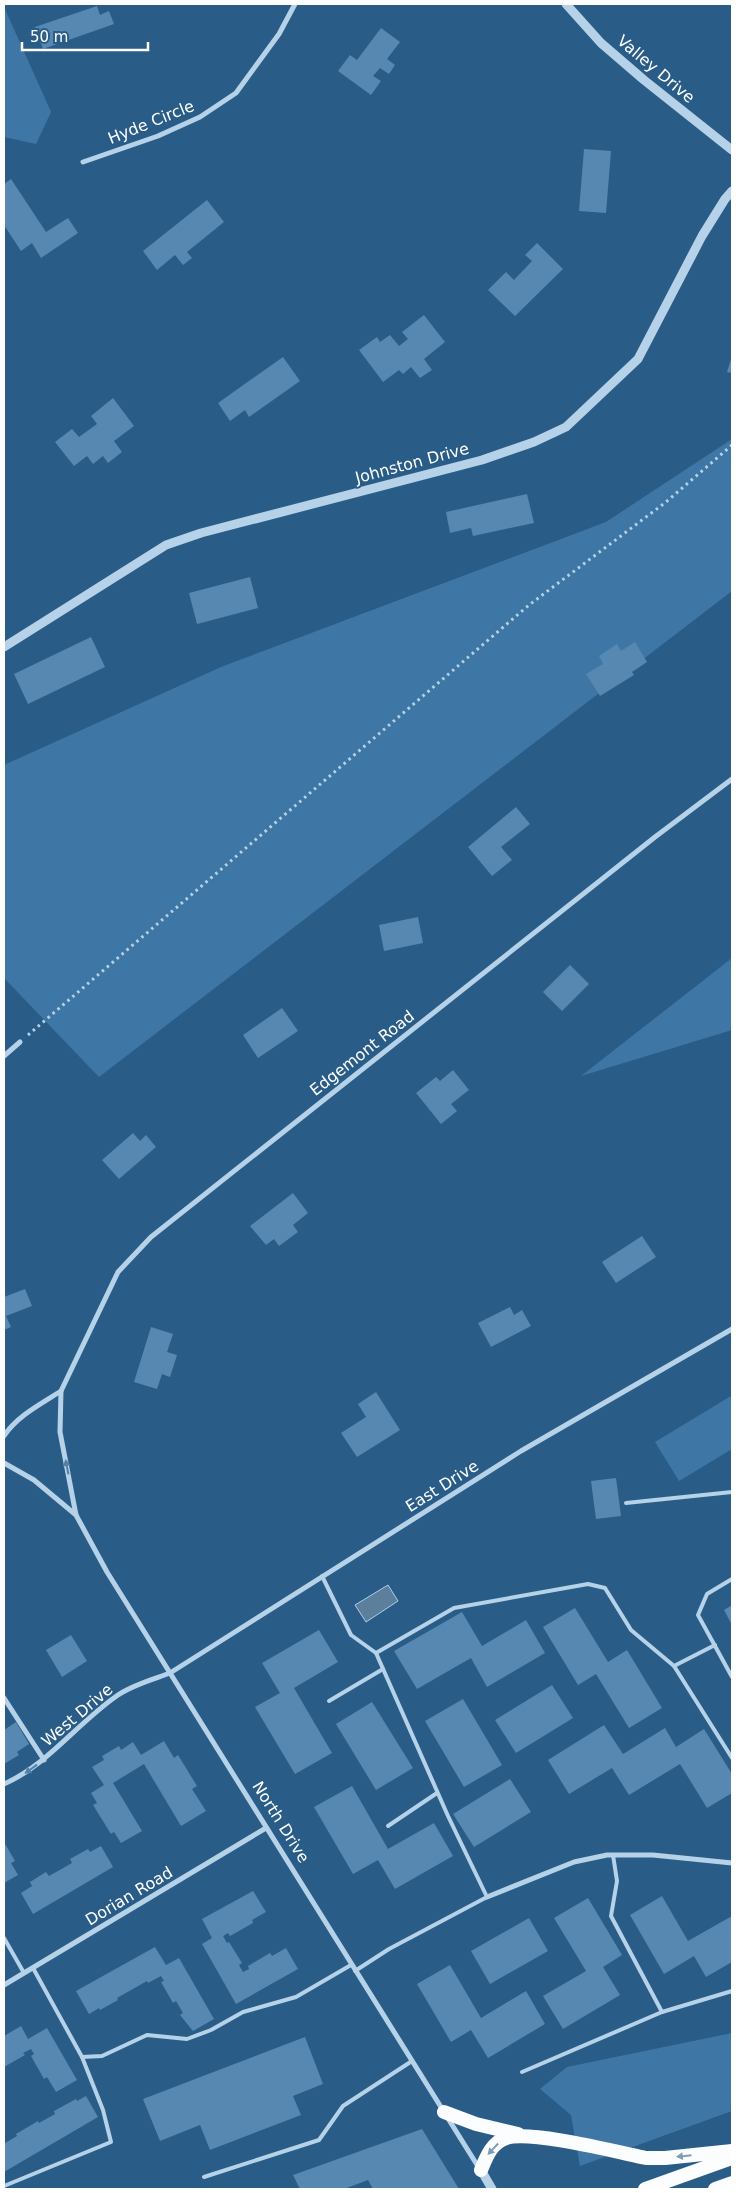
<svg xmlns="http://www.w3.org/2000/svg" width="736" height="2193" font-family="'DejaVu Sans',sans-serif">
  <rect width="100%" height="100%" fill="#295d88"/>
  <g fill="#3e77a5">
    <polygon points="4,7 51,112 36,144 4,137"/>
    <polygon points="732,439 732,591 99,1077 4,978 4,765 221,667 606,522"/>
    <polygon points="732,958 732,1030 581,1076"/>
    <polygon points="731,1396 732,1449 679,1481 655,1442"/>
    <polygon points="732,2033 732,2111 580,2166 571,2115 540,2089 567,2067"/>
  </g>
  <polygon fill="#5c7f9c" stroke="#abcee9" points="388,1585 398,1601 366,1622 355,1605"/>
  <g fill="#5688b2">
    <polygon points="97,6 100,15 109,11 114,24 43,49 35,27"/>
    <polygon points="381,28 400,42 387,59 395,65 389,74 380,68 373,76 381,81 371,95 338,71 350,55 357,60"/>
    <polygon points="584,149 611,151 606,213 579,211"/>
    <polygon points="11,179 46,232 68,218 78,233 41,258 32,243 21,251 4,225 4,184"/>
    <polygon points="207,200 224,222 187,252 192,258 183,265 175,255 157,270 143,251"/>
    <polygon points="537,243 563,269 515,316 488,290 506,272 514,280 532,261 525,255"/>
    <polygon points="424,315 445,342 424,359 432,370 420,378 411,367 403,374 399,370 383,382 359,350 377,337 380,342 390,335 399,346 408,339 402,332"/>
    <polygon points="732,356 732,373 727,372"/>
    <polygon points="283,357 300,381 249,417 245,410 230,421 218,403"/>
    <polygon points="113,398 134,426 114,441 122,452 108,463 103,456 93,464 87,456 74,466 55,442 72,429 79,437 97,424 91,416"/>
    <polygon points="527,494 534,523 473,536 471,528 450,533 446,512"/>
    <polygon points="250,577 258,608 197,624 189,593"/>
    <polygon points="91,637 105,667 28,704 14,674"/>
    <polygon points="635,642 647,662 632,672 634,675 600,696 586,674 603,664 599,656 617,644 621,651"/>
    <polygon points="516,807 530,824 501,847 512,860 492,876 468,847"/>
    <polygon points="418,917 423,943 384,951 379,925"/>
    <polygon points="570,965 589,984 562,1011 543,992"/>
    <polygon points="282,1008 298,1031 258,1058 243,1035"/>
    <polygon points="453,1070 469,1090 451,1104 457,1111 441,1124 416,1093 436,1077 440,1081"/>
    <polygon points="133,1133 140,1141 146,1135 156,1147 119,1179 102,1160"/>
    <polygon points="293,1193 308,1213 293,1225 298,1232 279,1246 274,1239 266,1245 250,1226"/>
    <polygon points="642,1236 656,1257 616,1283 602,1262"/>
    <polygon points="25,1289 32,1306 6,1316 11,1327 4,1330 4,1297"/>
    <polygon points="510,1307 514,1315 522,1310 531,1326 491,1347 478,1323"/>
    <polygon points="151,1327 173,1334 167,1352 177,1355 170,1377 162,1374 157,1389 134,1382"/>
    <polygon points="376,1392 400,1430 357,1457 341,1433 366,1417 358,1404"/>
    <polygon points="616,1478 621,1516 596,1519 591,1481"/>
    <polygon points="732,1605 732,1625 724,1610"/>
    <polygon points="575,1608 608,1662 627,1650 662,1708 629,1728 596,1674 578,1685 543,1627"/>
    <polygon points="462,1612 482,1646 526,1620 545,1653 487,1687 471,1658 417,1689 394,1651"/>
    <polygon points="319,1630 338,1662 294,1688 332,1753 295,1774 255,1707 280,1693 262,1663"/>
    <polygon points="71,1635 87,1661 62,1677 46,1650"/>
    <polygon points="552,1685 573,1718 516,1753 495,1720"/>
    <polygon points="463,1699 502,1765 464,1787 425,1721"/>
    <polygon points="372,1702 413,1768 376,1790 336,1724"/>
    <polygon points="16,1722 29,1744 17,1752 19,1755 4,1764 4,1730"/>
    <polygon points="604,1725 623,1754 665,1728 676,1747 704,1729 732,1774 732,1793 707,1808 680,1764 629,1795 612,1768 569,1794 548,1760"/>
    <polygon points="164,1741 174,1758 178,1755 197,1786 192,1789 206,1811 181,1826 144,1764 113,1783 142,1831 121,1843 114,1832 111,1834 93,1805 97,1803 91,1793 104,1785 92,1767 104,1760 102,1756 119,1746 121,1750 133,1742 141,1755"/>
    <polygon points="510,1779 531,1812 474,1847 453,1814"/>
    <polygon points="352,1786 388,1849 434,1823 453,1856 395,1889 378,1860 353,1874 314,1807"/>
    <polygon points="4,1842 15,1861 11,1863 18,1875 4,1883"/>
    <polygon points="101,1846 113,1867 33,1914 21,1893 32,1886 30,1882 46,1872 49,1876 72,1863 70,1859 88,1849 90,1852"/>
    <polygon points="253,1891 266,1912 252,1920 253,1923 230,1936 228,1933 223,1936 227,1943 229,1942 242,1963 239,1965 243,1972 249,1969 248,1966 270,1953 272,1956 286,1948 298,1969 236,2004 202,1944 212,1938 202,1919"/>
    <polygon points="662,1896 688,1941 732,1916 732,1962 706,1977 694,1956 664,1974 630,1915"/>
    <polygon points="588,1898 622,1955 603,1967 620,1995 563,2029 543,1996 586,1971 554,1918"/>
    <polygon points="529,1918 548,1951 490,1984 471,1951"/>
    <polygon points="155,1947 166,1965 179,1958 214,2019 193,2031 180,2015 183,2013 176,2001 173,2003 161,1982 164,1981 161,1976 148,1983 147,1981 117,1998 118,2000 100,2010 99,2008 89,2014 76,1991"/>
    <polygon points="450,1965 481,2018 526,1991 545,2024 488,2058 471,2030 451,2042 417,1984"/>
    <polygon points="21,2026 28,2039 47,2028 77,2080 56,2092 47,2077 44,2079 31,2056 34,2054 31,2049 23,2053 25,2055 4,2067 4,2036"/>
    <polygon points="305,2037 323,2084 293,2096 301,2115 210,2150 200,2125 160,2141 143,2099"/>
    <polygon points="86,2096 98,2117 4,2172 4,2141 5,2143 17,2136 16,2134 38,2121 39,2123 55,2114 54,2111 76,2099 77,2101"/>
    <polygon points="422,2129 459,2189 373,2189 368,2180 344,2189 300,2189 293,2175"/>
  </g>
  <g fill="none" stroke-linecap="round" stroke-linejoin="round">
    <polyline stroke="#b6d2e8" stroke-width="3" stroke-dasharray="2.5 4" stroke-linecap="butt" points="28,1035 529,605 666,502 732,445"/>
    <g stroke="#b6d2e8" stroke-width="4">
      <polyline points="626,1503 732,1492"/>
      <polyline points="322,1576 351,1635 376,1653 448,1816 487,1897 389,1949 355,1971"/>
      <polyline points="732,1579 707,1594 698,1615 732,1677"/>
      <polyline points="376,1653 454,1608 588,1584 605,1588 631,1630 674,1666 715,1645"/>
      <polyline points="674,1666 732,1758"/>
      <polyline points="329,1701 383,1669"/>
      <polyline points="388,1826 437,1793"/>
      <polyline points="613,1855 617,1881 611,1916 662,2012"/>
      <polyline points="4,1938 24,1973"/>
      <polyline points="33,1968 82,2057 102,2056 147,2035 187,2039 211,2030 243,2012 296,1997 351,1965"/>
      <polyline points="522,2072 662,2012 732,1991"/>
      <polyline points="204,2177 319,2140 343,2106 412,2061"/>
      <polyline points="4,2186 111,2142 103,2110 82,2057"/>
    </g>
    <g stroke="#b6d2e8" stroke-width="5">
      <polyline points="83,162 158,136 200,117 236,93 279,34 295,4"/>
      <polyline points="4,1056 20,1042"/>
      <polyline points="61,1391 118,1272 151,1237 655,837 732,779"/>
      <path d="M 4,1436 C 17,1416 41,1404 61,1391 L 60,1432 L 76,1515"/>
      <polyline points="4,1463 34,1480 76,1515 107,1572 479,2168"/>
      <polyline points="4,1698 44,1760"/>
      <path d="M 4,1784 C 49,1764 77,1723 118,1695 C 132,1685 154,1679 170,1673 L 521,1451 L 732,1329"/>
      <polyline points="487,1897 574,1862 607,1855 653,1855 732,1863"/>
      <polyline points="4,1985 266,1828"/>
    </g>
    <g stroke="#b6d2e8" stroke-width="9">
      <polyline points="566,4 601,43 644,80 732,150"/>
      <polyline points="4,647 166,545 201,533 482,460 534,442 566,427 638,359 702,236 725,199 732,191"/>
      <polyline points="481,2170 492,2189"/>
    </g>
    <g stroke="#fcfdfe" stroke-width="14">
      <polyline points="444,2112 476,2124 518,2134"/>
      <path d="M 481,2170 C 486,2158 491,2143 506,2138 C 530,2130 617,2152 646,2158 L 665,2158 L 732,2151"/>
      <polyline points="645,2189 732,2158"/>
      <polyline points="715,2189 732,2183"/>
    </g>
  </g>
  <defs><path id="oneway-solid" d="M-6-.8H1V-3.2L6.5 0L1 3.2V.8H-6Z" transform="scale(1.25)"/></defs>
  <g fill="#5380a5">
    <use href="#oneway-solid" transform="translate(67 1467) rotate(-101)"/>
    <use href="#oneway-solid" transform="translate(31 1769) rotate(144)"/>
  </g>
  <g fill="#7d9db7">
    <use href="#oneway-solid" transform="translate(493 2149) rotate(133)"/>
    <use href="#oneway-solid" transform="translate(684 2156) rotate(174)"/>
  </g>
  <g text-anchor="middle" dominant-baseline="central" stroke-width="4" stroke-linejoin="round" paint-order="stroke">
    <g font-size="16" fill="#fff" stroke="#295d88">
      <text transform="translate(656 69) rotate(40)">Valley Drive</text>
      <text transform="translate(151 122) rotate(-22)">Hyde Circle</text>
      <text transform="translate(412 463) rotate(-15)">Johnston Drive</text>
      <text transform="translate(362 1053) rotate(-38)">Edgemont Road</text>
      <text transform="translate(442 1486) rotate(-32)">East Drive</text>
      <text transform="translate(77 1715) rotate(-40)">West Drive</text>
      <text transform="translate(281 1822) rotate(58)">North Drive</text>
      <text transform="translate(129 1896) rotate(-31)">Dorian Road</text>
    </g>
  </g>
  <rect width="736" height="2193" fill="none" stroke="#ffffff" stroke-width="10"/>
  <path d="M22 42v8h126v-8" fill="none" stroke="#ffffff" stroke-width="2.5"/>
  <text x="30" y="42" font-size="15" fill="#ffffff" stroke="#295d88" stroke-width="4" paint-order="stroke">50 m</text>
</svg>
